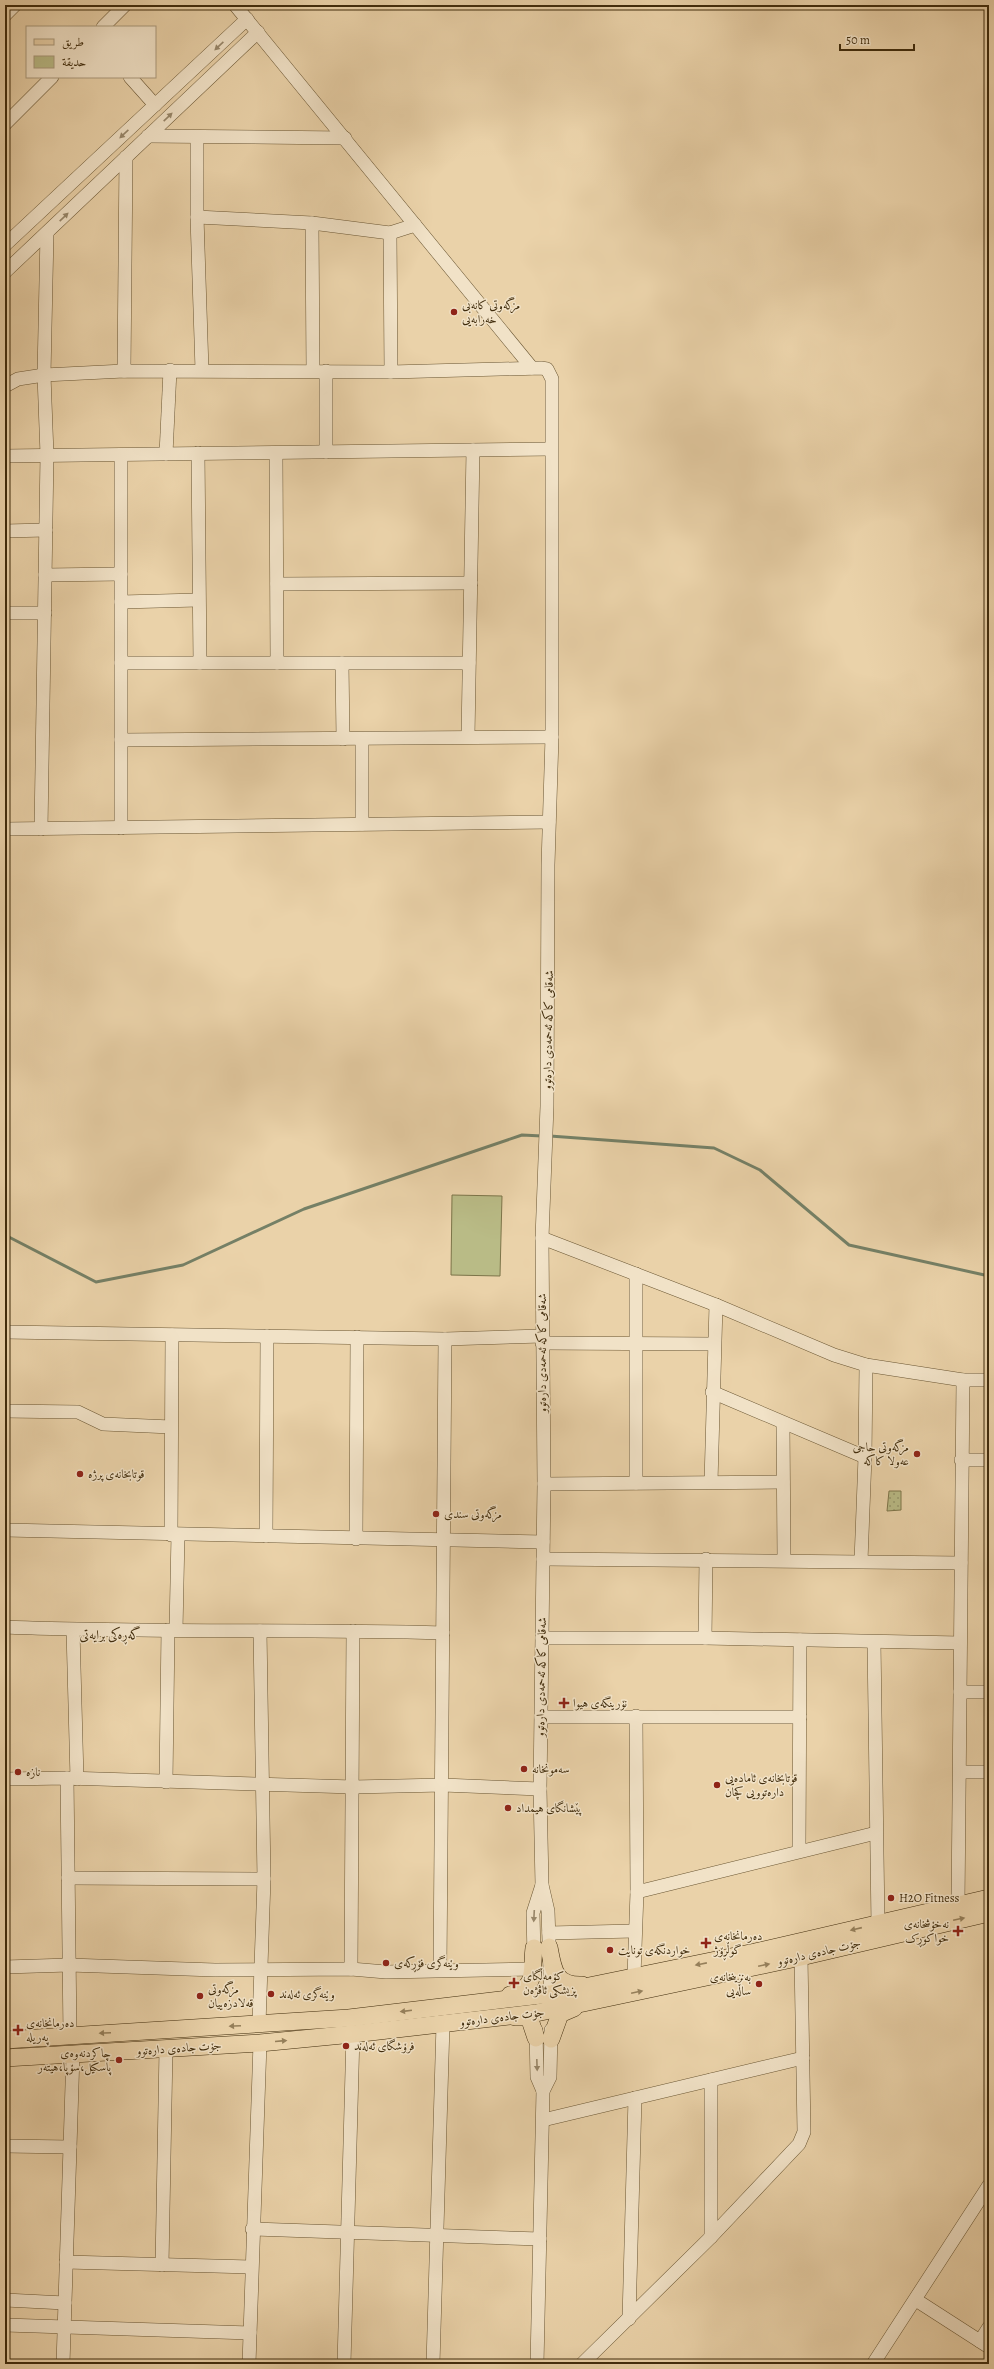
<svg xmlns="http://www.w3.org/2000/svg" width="994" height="2369" font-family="Alegreya,Amiri,serif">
  <defs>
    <pattern id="grass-dots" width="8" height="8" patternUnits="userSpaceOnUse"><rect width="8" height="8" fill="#b9bb86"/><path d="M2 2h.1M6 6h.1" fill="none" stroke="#98986c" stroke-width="1.8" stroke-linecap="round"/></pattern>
  </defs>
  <rect width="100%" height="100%" fill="#ead2a9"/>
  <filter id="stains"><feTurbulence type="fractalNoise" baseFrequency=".005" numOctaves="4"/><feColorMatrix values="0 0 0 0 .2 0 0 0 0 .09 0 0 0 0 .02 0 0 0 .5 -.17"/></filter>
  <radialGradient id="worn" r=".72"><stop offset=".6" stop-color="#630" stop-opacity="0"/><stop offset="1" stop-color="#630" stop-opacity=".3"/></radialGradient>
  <polygon fill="url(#grass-dots)" stroke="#7c7449" points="889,1491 901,1491 901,1510 887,1511"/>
  <polygon fill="#b9bb86" stroke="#7c7449" points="452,1195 502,1196 500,1276 451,1275"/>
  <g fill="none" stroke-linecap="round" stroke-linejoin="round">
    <g stroke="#758066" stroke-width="3">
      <polyline points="550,1136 714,1148 760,1170 849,1245 989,1276"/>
      <polyline points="5,1235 96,1282 183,1265 304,1209 522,1135 542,1136"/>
    </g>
    <g stroke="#6a5633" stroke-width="14">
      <g id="minor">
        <polyline points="235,5 532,368"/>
        <polyline points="5,15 15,5"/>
        <polyline points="103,27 125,5"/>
        <polyline points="130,77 155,105"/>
        <polyline points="5,124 52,77"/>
        <polyline points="148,136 345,138"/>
        <polyline points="197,137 197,217 202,370"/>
        <polyline points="197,217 312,223 390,233 415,225"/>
        <polyline points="312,223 313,371"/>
        <polyline points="390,233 391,372"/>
        <polyline points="5,245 247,19"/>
        <polyline points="5,272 258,32"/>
        <polyline points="124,371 126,157"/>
        <polyline points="5,386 18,379 44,375 124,371 391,372 541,368 547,369 552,379 552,737 548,865 547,1106 542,1238 544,1484 540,1789 542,1885 548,1911 551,2002"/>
        <polyline points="326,452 326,371"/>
        <polyline points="198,453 200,663"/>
        <polyline points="276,453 277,663"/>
        <polyline points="166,454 170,370"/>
        <polyline points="5,456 551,449"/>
        <polyline points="5,531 46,530"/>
        <polyline points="45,575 121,574"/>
        <polyline points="277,584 471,583"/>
        <polyline points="121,602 198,600"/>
        <polyline points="5,613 45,613"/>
        <polyline points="121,663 469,663"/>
        <polyline points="342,663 343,739"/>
        <polyline points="468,737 473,450"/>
        <polyline points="121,740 552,737"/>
        <polyline points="362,824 362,739"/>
        <polyline points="121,828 121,455"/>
        <polyline points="5,829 549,822"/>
        <polyline points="41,829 47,455 44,375 47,233"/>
        <polyline points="542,1238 716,1305 834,1355 866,1365 963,1380 989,1380"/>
        <polyline points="5,1332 445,1339 542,1336"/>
        <polyline points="542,1343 713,1344"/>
        <polyline points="712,1392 865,1457"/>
        <polyline points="5,1411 78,1412 103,1424 171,1427"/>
        <polyline points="783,1423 784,1560"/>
        <polyline points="961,1460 989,1460"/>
        <polyline points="711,1482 716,1305"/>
        <polyline points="636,1483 636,1274"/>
        <polyline points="544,1484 783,1482"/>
        <polyline points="5,1530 543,1542"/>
        <polyline points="171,1535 172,1335"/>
        <polyline points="266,1536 267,1336"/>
        <polyline points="356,1539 357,1337"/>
        <polyline points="543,1559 961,1563"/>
        <polyline points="861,1561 865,1457 866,1365"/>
        <path d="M 5,1627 C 151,1633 297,1629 443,1633"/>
        <polyline points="73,1630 77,1779"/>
        <polyline points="176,1630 178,1535"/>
        <polyline points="542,1638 705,1638 960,1643"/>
        <polyline points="705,1638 706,1559"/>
        <polyline points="874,1642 878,1924"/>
        <polyline points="960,1692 989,1692"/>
        <polyline points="541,1717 800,1717"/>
        <polyline points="960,1772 989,1772"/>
        <polyline points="67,1778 70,2036"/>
        <polyline points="5,1779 67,1778 353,1787 443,1785 540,1789"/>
        <polyline points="166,1782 168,1630"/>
        <polyline points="799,1851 800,1640"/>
        <polyline points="68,1878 264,1879"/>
        <polyline points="637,1892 876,1833"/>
        <polyline points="958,1905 963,1380"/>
        <polyline points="549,1933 634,1931"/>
        <polyline points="534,1956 533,1913 542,1885"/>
        <polyline points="5,1967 69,1965 215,1970 351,1969 386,1972 532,1969"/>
        <polyline points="351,1969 353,1631"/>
        <polyline points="440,1969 445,1339"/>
        <polyline points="634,1976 637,1892 636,1716"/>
        <polyline points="259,2024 264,1879 260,1631"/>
        <polyline points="536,2030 537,2077 543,2091"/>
        <polyline points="543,2120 803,2058"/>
        <polyline points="5,2146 70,2147"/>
        <polyline points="252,2229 540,2239"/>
        <polyline points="711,2237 711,2080"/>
        <polyline points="66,2262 251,2267"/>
        <polyline points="162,2265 166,2049"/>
        <polyline points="5,2300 65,2303"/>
        <polyline points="916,2300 989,2347"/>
        <polyline points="629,2319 635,2098"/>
        <polyline points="5,2325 250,2333"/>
        <polyline points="980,2341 989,2327"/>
        <polyline points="63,2364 73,2054"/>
        <polyline points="249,2364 260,2043"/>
        <polyline points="344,2364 353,2034"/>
        <polyline points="433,2364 443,2024"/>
        <polyline points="537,2364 543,2091 550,2077 551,2030"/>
        <polyline points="582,2364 711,2237 799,2144 804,2132 801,1957"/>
        <polyline points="873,2364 989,2185"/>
      </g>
    </g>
    <g stroke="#402c0c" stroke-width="18">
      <g id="major">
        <path d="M 549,1947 C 553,1970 555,1986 582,1985"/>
        <path d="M 510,1995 C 538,1987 531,1972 534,1948"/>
        <polyline points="515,2017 525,2017 530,2020 536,2038"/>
        <polyline points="551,2039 560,2014 574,2008"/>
        <polyline points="5,2040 349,2018 550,1994 755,1952 989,1898"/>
        <polyline points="5,2058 260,2043 353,2034 536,2013 801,1957 989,1913"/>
      </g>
    </g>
    <use href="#minor" stroke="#f1e2c7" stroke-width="13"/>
    <use href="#major" stroke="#ead2a9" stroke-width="17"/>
  </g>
  <defs><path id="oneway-solid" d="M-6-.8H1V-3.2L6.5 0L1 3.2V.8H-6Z"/></defs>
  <g fill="#98876a">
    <use href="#oneway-solid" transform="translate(219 46) rotate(137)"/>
    <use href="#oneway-solid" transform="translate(168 117) rotate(-44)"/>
    <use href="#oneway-solid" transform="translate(124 134) rotate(137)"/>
    <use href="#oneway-solid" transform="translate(64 217) rotate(-44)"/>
    <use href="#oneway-solid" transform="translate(534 1916) rotate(93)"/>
    <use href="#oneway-solid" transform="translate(537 2065) rotate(88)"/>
  </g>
  <g fill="#957f5a">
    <use href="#oneway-solid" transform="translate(959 1919) rotate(-12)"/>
    <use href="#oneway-solid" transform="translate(856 1929) rotate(167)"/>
    <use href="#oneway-solid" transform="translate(701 1964) rotate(169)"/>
    <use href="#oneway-solid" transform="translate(764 1965) rotate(-12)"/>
    <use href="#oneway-solid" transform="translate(637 1992) rotate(-12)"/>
    <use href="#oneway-solid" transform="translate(406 2011) rotate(173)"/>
    <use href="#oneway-solid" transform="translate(235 2026) rotate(177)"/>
    <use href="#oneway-solid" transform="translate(105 2033) rotate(177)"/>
    <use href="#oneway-solid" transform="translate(281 2041) rotate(-5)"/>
  </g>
  <g fill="#8f2418" stroke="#f1e2c7" stroke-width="1.5">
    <circle cx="454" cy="312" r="4"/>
    <circle cx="917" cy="1454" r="4"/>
    <circle cx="80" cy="1474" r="4"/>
    <circle cx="436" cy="1514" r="4"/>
    <path d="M562 1697h4v4h4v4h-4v4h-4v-4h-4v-4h4z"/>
    <circle cx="524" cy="1769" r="4"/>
    <circle cx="18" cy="1772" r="4"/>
    <circle cx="717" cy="1785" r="4"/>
    <circle cx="508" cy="1808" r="4"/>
    <circle cx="891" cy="1898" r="4"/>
    <path d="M956 1925h4v4h4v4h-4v4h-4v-4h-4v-4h4z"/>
    <path d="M704 1937h4v4h4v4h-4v4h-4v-4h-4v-4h4z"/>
    <circle cx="610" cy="1950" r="4"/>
    <circle cx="386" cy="1963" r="4"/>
    <path d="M512 1977h4v4h4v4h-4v4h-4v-4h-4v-4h4z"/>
    <circle cx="759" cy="1984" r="4"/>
    <circle cx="271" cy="1994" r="4"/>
    <circle cx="200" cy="1996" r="4"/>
    <path d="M16 2024h4v4h4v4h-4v4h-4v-4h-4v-4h4z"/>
    <circle cx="346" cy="2046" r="4"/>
    <circle cx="119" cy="2060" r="4"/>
  </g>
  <g text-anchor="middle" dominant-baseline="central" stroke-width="3" stroke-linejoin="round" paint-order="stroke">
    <g font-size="12" fill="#402c0c" stroke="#f1e2c7" text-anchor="start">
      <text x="462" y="305">مزگەوتی کانەبی<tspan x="462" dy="14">خەرابەیی</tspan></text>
      <text x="909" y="1447" text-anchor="end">مزگەوتی حاجی<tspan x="909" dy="14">عەولا کاکە</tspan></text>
      <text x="88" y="1474">قوتابخانەی پرژە</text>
      <text x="444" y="1514">مزگەوتی سندی</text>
      <text x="573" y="1703">نۆرینگەی هیوا</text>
      <text x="532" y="1769">سەمونخانە</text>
      <text x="26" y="1772">نازە</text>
      <text x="725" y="1778">قوتابخانەی ئامادەیی<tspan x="725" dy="14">دارەتوویی کچان</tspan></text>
      <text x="516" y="1808">پێشانگای هیمداد</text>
      <text x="899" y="1898">H2O Fitness</text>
      <text x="949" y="1924" text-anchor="end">نەخۆشخانەی<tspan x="949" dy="14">خواکوڕک</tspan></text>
      <text x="714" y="1936">دەرمانخانەی<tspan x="714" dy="14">گوڵڕۆژ</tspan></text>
      <text x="618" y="1950">خواردنگەی تونایت</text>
      <text x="394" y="1963">وێنەگری فۆڕکەی</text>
      <text x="523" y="1976">کۆمەڵگای<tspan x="523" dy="14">پزیشکی ئاڤژەن</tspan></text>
      <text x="751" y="1977" text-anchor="end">بەنزینخانەی<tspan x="751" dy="14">ساڵەیی</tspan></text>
      <text x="208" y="1989">مزگەوتی<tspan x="208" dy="14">قەلادزەییان</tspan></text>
      <text x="279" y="1994">وێنەگری ئەلەند</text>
      <text x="26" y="2023">دەرمانخانەی<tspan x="26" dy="14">پەریلە</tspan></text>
      <text x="354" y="2046">فرۆشگای ئەلەند</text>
      <text x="111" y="2053" text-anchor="end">چاکردنەوەی<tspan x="111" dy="14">پاسکیل،سۆپا،هیتەر</tspan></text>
    </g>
    <g font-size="12" fill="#402c0c" stroke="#f1e2c7">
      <text transform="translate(548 1030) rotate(-89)">شەقامی کاکە ئەحمەدی دارەتوو</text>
      <text transform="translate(542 1353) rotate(-90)">شەقامی کاکە ئەحمەدی دارەتوو</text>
      <text transform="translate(541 1677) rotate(-89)">شەقامی کاکە ئەحمەدی دارەتوو</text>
      <text transform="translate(819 1952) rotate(-13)">جۆت جادەی دارەتوو</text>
      <text transform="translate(502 2017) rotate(-7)">جۆت جادەی دارەتوو</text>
      <text transform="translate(179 2048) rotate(-4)">جۆت جادەی دارەتوو</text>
    </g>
    <g font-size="13" fill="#402c0c" stroke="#f1e2c7">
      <text x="110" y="1634">گەڕەکی برایەتی</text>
    </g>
  </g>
  <rect width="994" height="2369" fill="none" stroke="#ead2a9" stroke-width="20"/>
  <rect x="6" y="6" width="982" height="2357" fill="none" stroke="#402c0c" stroke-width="2"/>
  <rect x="10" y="10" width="974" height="2349" fill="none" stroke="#402c0c"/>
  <rect x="26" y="26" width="130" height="52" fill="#f1e2c7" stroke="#aa997c"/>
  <rect x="34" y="39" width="20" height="6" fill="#ead2a9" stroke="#aa997c"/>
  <text x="62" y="46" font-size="12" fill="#402c0c">طريق</text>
  <rect x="34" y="56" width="20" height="12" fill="#b9bb86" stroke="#aa997c"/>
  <text x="62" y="66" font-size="12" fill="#402c0c">حديقة</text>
  <path d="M840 44v6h74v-6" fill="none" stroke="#402c0c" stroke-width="2"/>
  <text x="846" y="44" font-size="12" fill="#402c0c" stroke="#f1e2c7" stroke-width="3" paint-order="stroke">50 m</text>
  <rect width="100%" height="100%" filter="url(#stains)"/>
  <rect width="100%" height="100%" fill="url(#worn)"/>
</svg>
